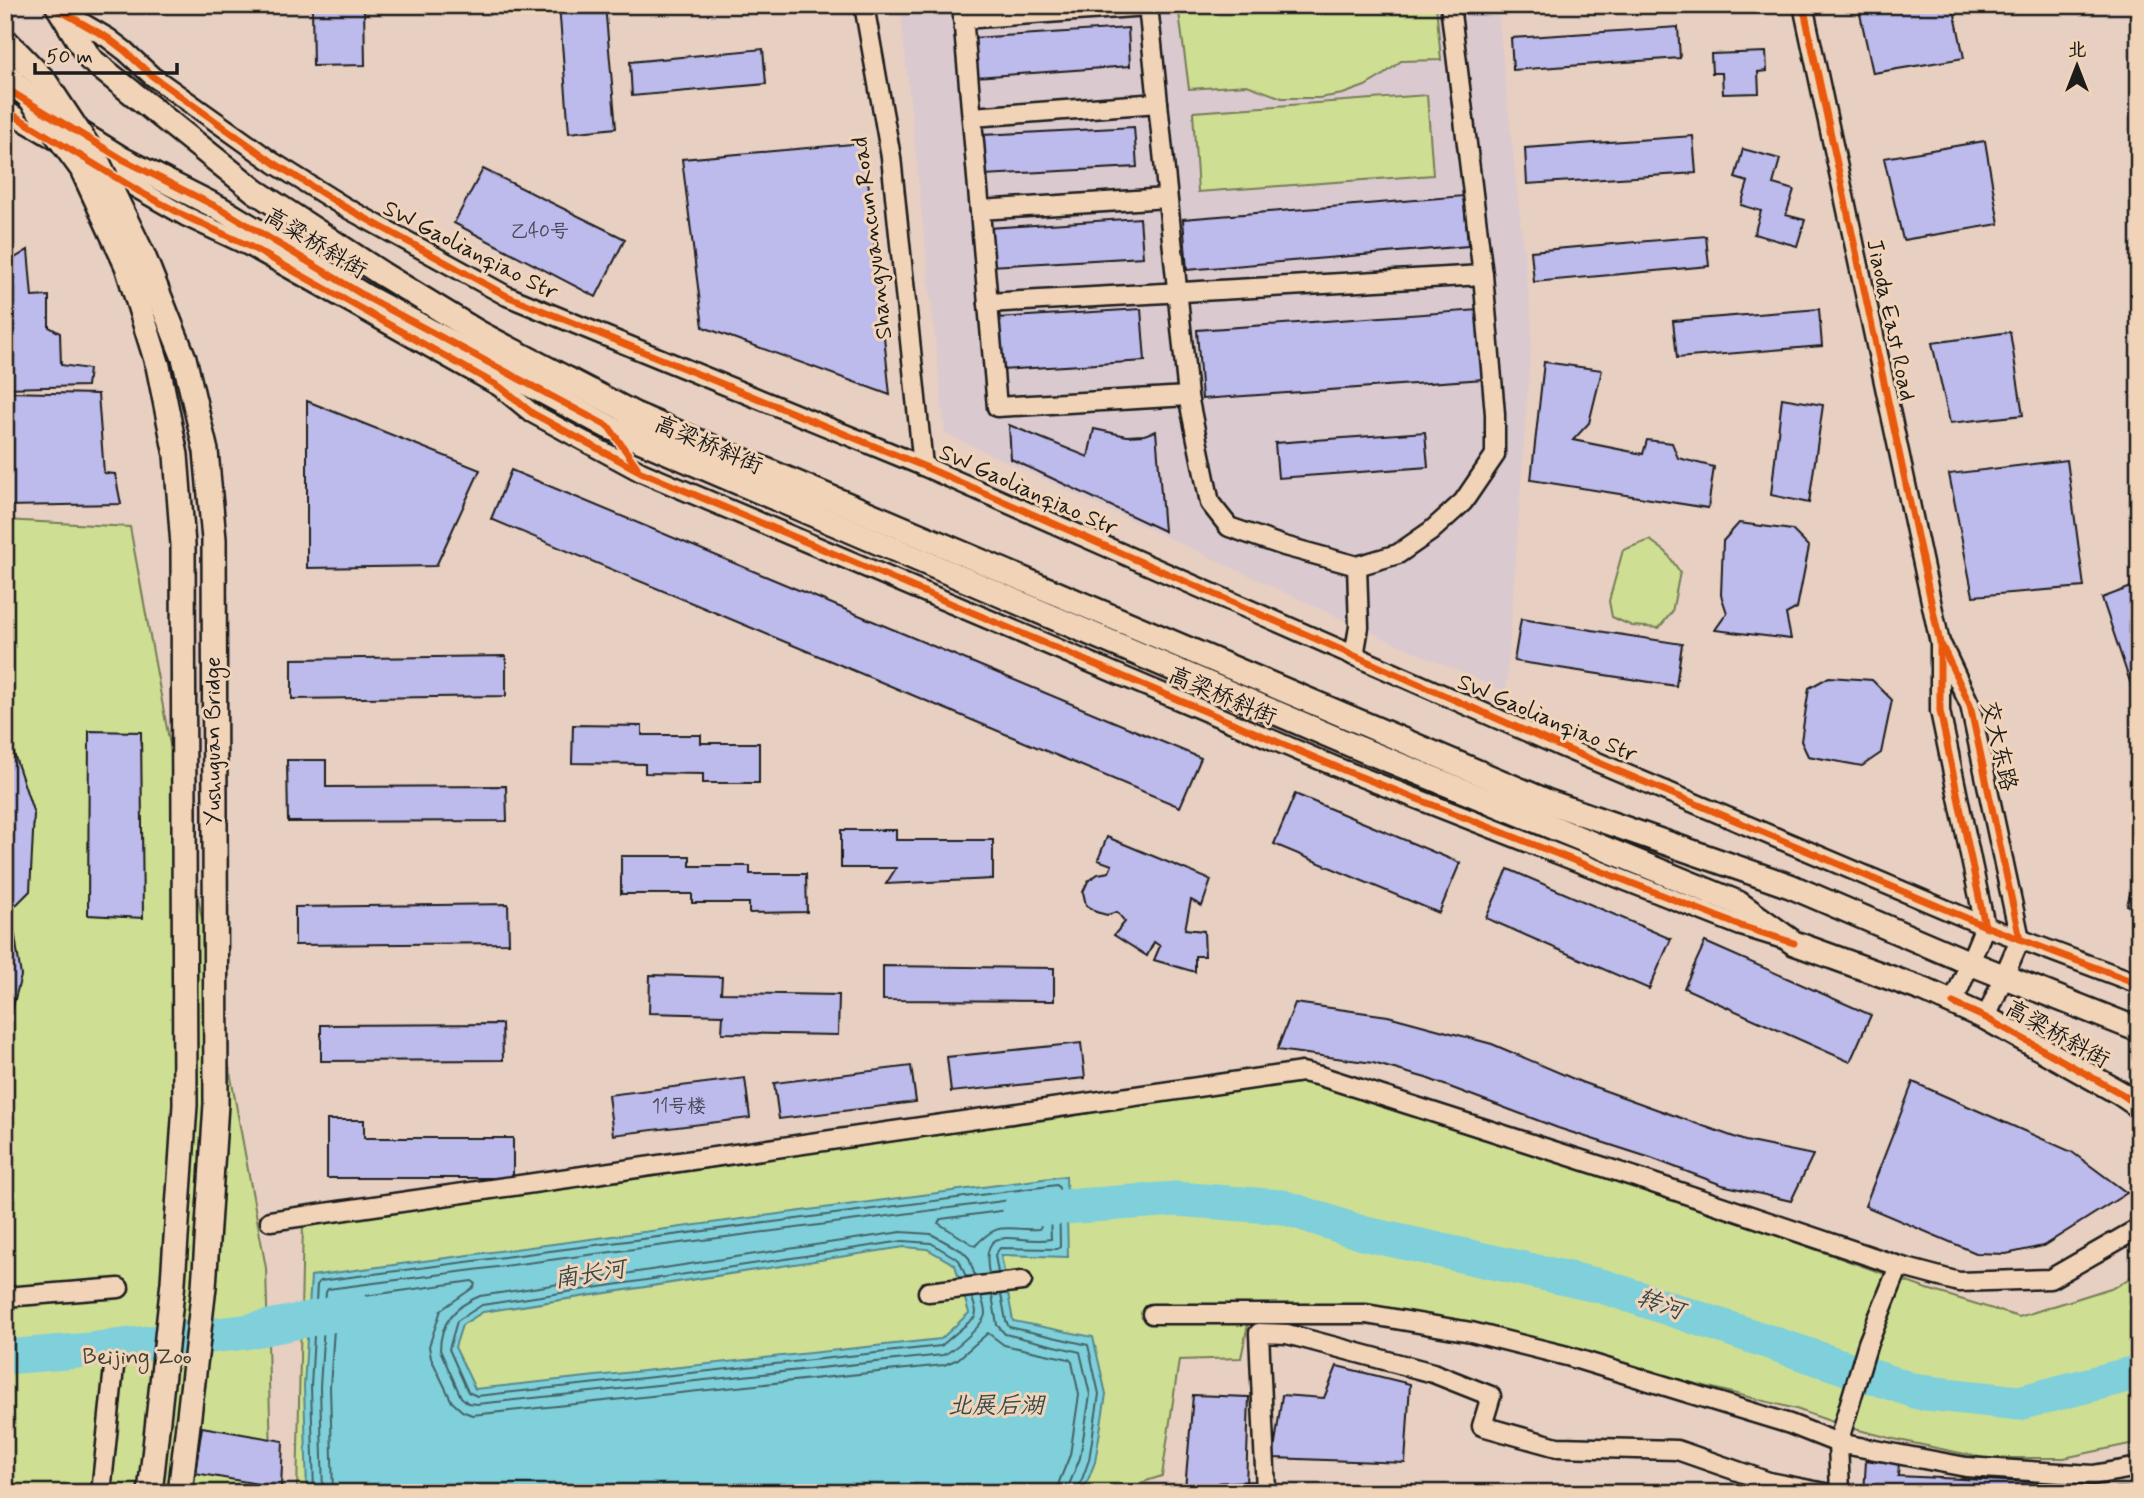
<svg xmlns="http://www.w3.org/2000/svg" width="2144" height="1498" font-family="Mynerve,'LXGW WenKai TC',sans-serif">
  <rect width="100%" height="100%" fill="#e7cfc2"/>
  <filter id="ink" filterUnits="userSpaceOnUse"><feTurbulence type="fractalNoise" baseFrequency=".0143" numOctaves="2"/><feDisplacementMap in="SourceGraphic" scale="14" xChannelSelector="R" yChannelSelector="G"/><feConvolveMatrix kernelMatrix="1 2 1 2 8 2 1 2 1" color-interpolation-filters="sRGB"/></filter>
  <g filter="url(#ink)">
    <polygon fill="#dac9cf" points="900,5 1497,5 1532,329 1506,692 1359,627 945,433"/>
    <g fill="#cede92" stroke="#757d57" stroke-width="2">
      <polygon points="1178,5 1436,5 1441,60 1401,61 1382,76 1365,86 1343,94 1319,98 1282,98 1247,85 1189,89"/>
      <polygon points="1427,95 1433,175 1198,192 1193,112"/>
      <polygon points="5,520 130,527 266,1268 272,1493 5,1493"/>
      <polygon points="1650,540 1666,552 1680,572 1672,612 1659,628 1632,626 1612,617 1609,601 1623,550"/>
      <polygon points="1302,1075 1483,1131 1924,1288 2019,1317 2117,1286 2139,1272 2139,1442 2064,1458 1984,1458 1894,1439 1847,1427 1796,1409 1464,1325 1274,1322 1248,1324 1241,1358 1179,1360 1162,1476 1140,1483 1139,1493 297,1493 303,1223 1067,1117"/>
    </g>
    <path fill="#7fd0da" stroke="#57888e" stroke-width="2" fill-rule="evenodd" d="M 1066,1176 L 1068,1257 L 1001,1255 L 1013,1321 L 1093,1337 L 1106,1394 L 1095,1462 L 1084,1490 L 1080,1493 L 307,1493 L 304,1386 L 311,1276 ZM 904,1247 L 927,1249 L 955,1265 L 969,1313 L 941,1339 L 475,1389 L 455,1347 L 462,1325 L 483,1312 Z"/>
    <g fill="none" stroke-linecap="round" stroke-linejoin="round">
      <g stroke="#446468" stroke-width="2">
        <path d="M 1037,1206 L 1040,1209 L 1041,1226 L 1039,1229 C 1006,1231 1000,1219 975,1246 L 938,1223 L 941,1219 Z"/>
        <path d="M 975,1276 L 969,1258 L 962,1251 L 931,1234 L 901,1232 L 480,1296 C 455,1306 440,1323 440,1350 L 461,1397 L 468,1403 L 477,1404 L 943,1355 C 953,1351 984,1325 985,1314 C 985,1308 983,1302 981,1296"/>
        <polyline points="966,1277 959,1260 931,1243 903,1241 482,1305 457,1321 449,1349 468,1392 477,1396 941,1346 975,1317 976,1311 972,1297"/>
        <polyline points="1001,1294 1006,1321 1009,1327 1088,1345 1099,1394 1089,1460 1077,1493"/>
        <polyline points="992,1295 997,1325 1005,1334 1080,1352 1090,1395 1080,1458 1069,1485 1068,1493"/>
        <polyline points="314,1493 311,1386 317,1285 320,1281 1057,1185 1059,1188 1060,1247 1057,1249 1000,1248 995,1255 998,1273"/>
        <path d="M 323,1493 L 320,1387 L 326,1292 L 328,1289 L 1049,1195 L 1051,1239 C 1018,1246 979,1218 989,1274"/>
        <polyline points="333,1493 330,1387 336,1300 472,1281 475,1283 474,1287 441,1310 429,1346 431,1358 452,1402 462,1411 472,1415 944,1365 958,1359 988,1333 1004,1345 1069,1359 1072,1362 1079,1395 1070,1455 1059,1482 1058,1493"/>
      </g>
      <g stroke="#7fd0da" stroke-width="35">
        <polyline points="1020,1210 1176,1199 1283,1207 1362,1233 1605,1287 1918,1392 2019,1403 2139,1372"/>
        <polyline points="5,1357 90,1350 244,1332 355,1310"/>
      </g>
    </g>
    <g fill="#bdbaec" stroke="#1c1c1c" stroke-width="2">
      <polygon points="312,5 364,5 365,65 313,66"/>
      <polygon points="559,5 605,5 616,128 569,133"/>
      <polygon points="1858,5 1953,5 1964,58 1873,73"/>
      <polygon points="1678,27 1680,58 1513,70 1511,38"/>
      <polygon points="1128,28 1130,66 975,77 973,38"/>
      <polygon points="763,49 766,84 632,96 630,62"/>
      <polygon points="1766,52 1767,71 1758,72 1759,93 1723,94 1722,73 1712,73 1711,54"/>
      <polygon points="1134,127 1137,167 984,175 982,135"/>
      <polygon points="1693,136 1696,173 1527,184 1525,148"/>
      <polygon points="1985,141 1999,224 1903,240 1884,158"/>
      <polygon points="863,143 868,180 890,395 703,327 682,159"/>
      <polygon points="1743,149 1780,159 1773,184 1794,190 1786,215 1805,220 1797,246 1754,234 1761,211 1741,205 1748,182 1735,178"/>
      <polygon points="483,169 625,239 596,297 454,223"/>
      <polygon points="1464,196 1468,246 1187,270 1183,219"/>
      <polygon points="1140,218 1143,257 990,266 988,228"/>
      <polygon points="1706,236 1709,266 1534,282 1531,251"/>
      <polygon points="28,250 32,297 49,296 49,327 60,333 61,365 89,369 87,386 5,388 5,264"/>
      <polygon points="1141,309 1145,361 1001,370 997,318"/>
      <polygon points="1819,309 1822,346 1677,358 1673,321"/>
      <polygon points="1479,310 1484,379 1202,399 1197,330"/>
      <polygon points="2010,332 2023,415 1950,423 1932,343"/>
      <polygon points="1544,362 1602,370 1589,423 1573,440 1643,454 1647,440 1672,443 1678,458 1714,467 1708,508 1531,480"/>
      <polygon points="5,392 98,394 104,473 115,474 121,504 5,506"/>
      <polygon points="1782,398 1823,405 1809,503 1771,495"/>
      <polygon points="307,401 480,470 436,566 307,568"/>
      <polygon points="1009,425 1088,457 1094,429 1127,436 1144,435 1156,431 1164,531 1011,459"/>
      <polygon points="1425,432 1428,467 1278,478 1275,443"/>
      <polygon points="2067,460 2084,587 1973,596 1949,474"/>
      <polygon points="511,470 1201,758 1180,807 491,519"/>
      <polygon points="1739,523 1792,530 1809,547 1797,608 1786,614 1791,639 1715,630 1727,613 1721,595 1723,541"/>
      <polygon points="2139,584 2139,709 2102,598"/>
      <polygon points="1521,619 1682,644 1676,686 1514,661"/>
      <polygon points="506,656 506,696 292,699 292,659"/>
      <polygon points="1829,677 1872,680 1892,700 1881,753 1862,766 1808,756 1801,741 1809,688"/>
      <polygon points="573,725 642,726 642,735 701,735 701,743 759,743 759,783 703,783 703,774 645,773 645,764 572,763"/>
      <polygon points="5,727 34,814 30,891 11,910 21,976 5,1037"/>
      <polygon points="89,731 141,732 143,918 88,915"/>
      <polygon points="287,760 326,760 326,787 506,786 507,821 288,822"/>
      <polygon points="1295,794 1460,863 1439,913 1274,844"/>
      <polygon points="841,830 896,830 896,840 993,840 993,879 886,884 896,868 841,868"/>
      <polygon points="1107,837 1211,880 1202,906 1191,900 1185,929 1204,931 1205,956 1195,956 1195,972 1154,960 1160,946 1154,942 1147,956 1114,935 1125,922 1117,912 1107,915 1096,912 1086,905 1083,892 1088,881 1098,874 1109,872 1112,865 1098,860"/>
      <polygon points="621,856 690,856 690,866 750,866 750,874 806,874 807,912 749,913 749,903 692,903 692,894 621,894"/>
      <polygon points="2139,861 2139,909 2127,905"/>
      <polygon points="1508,869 1671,939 1649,989 1486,918"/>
      <polygon points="508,904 509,943 295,945 295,907"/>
      <polygon points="1705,942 1871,1015 1850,1062 1684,988"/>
      <polygon points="883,966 1054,968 1054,1001 883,1000"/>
      <polygon points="650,975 722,977 721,993 839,995 838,1035 722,1033 723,1015 649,1013"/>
      <polygon points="1295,1003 1388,1016 1492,1044 1581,1082 1745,1141 1813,1155 1791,1201 1722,1185 1651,1158 1558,1128 1426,1078 1373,1063 1277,1050"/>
      <polygon points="502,1024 503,1060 321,1061 321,1025"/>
      <polygon points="1081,1043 1085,1078 951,1092 947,1057"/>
      <polygon points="911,1066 916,1102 779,1119 774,1083"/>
      <polygon points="745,1078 750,1118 613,1135 608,1095"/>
      <polygon points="1913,1082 2072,1152 2127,1193 2043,1246 2006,1254 1976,1253 1865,1206"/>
      <polygon points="327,1120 364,1120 364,1138 513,1138 513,1178 327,1178"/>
      <polygon points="1337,1366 1410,1384 1405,1463 1273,1458 1282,1395 1324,1398"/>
      <polygon points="1193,1395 1249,1397 1246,1486 1185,1489"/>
      <polygon points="202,1427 283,1441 281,1488 195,1473"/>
      <polygon points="1866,1461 1899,1462 1898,1476 2048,1483 2048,1493 1864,1493"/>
      <polygon points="2117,1488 2139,1489 2139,1493 2117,1493"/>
    </g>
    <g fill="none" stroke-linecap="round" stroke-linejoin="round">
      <g stroke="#1c1c1c" stroke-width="23">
        <g id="minor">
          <polyline points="864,5 891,157 923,466"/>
          <polyline points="962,5 997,407 1188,396"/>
          <polyline points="1148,5 1188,396 1210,503 1229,527 1284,546 1357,566 1398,554 1431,531 1463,502 1495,455 1495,414 1483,275 1450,5"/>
          <polyline points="1803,5 1940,643 1940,711 1985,926"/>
          <polyline points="60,10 108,38 125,51 152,76 274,163 343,206 507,296 923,466 1564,748 1985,926 2139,984"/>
          <polyline points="963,19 1148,6"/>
          <polyline points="5,110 59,142"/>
          <polyline points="972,117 1158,103"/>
          <polyline points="101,168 185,216 251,247 500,387 532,413 641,472 1346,771 1741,926 1780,938"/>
          <polyline points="980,210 1167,198"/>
          <polyline points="988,303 1483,275"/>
          <polyline points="1942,646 1970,705 2020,939"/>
          <polyline points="1354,656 1359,627 1357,566"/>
          <polyline points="1953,1003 1985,926"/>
          <polyline points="1986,1018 2020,939"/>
          <polyline points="270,1221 1302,1072 1320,1076 1635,1177 1899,1266 1959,1282 2050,1279 2139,1228"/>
          <polyline points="928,1292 1022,1281"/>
          <polyline points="5,1297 119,1288"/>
          <polyline points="1152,1314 1366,1314 1471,1332 1567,1356 1790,1424 1838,1443 1966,1467 2093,1475 2139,1467"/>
          <polyline points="101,1493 114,1367"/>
          <polyline points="1222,1493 1266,1491 1259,1333 1287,1334 1433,1373 1491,1396 1482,1426 1557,1447 1677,1450 1769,1482 1825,1493"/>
          <polyline points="1840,1493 1838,1443 1868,1343 1899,1266"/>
        </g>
      </g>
      <g stroke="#1c1c1c" stroke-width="28">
        <g id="major">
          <polyline points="57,5 90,59 255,191 382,274 479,333 634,414 1546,801 1790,886 1970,963 2139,1030"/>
          <polyline points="77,131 122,159 221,209 368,298 609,427 1356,747 1738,903 1794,943 1924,990 1953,1003 1986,1018 2120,1093 2139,1106"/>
        </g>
      </g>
      <use href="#minor" stroke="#f1d4b8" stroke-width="18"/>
      <use href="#major" stroke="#f1d4b8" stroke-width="23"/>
      <g stroke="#1c1c1c" stroke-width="28" stroke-linecap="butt">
        <g id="major-bridge">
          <polyline points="5,40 44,80 97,160 143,255 184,358 206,451 214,539 216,1104 204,1287 180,1493"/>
          <polyline points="5,73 30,98 82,169 127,266 158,366 176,455 183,545 185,1105 173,1282 150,1493"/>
        </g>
      </g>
      <use href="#major-bridge" stroke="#f1d4b8" stroke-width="23"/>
      <g stroke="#f1d4b8" stroke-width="11">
        <g id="cycleway">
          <polyline points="1803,5 1940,643 1940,711 1985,926"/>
          <polyline points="59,10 108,38 125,51 152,76 274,163 343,206 507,296 923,466 1564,748 1985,926 2139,984"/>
          <polyline points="5,88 122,159 221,209 368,298 609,427 637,467"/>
          <polyline points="5,110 140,192 185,216 251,247 500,387 532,413 641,472 1346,771 1741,926 1794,943"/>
          <polyline points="1942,646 1970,705 2020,939"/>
          <polyline points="1953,1003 1986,1018 2120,1093 2139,1106"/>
        </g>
      </g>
      <use href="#cycleway" stroke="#e8590c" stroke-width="7"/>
    </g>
  </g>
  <g text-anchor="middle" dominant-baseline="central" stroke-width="6" stroke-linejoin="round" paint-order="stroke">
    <g font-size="19" fill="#444450">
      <text x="539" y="231">乙40号</text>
      <text x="679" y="1106">11号楼</text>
    </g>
    <g font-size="23" fill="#1c1c1c" stroke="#f1d4b8">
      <text transform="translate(873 238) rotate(-97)">Shangyuancun Road</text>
      <text transform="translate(315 244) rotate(31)">高粱桥斜街</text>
      <text transform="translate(470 251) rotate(27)">SW Gaolianqiao Str</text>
      <text transform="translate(1890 320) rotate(78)">Jiaoda East Road</text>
      <text transform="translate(708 446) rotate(23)">高梁桥斜街</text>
      <text transform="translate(1028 491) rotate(24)">SW Gaolianqiao Str</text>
      <text transform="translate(1222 697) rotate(23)">高梁桥斜街</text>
      <text transform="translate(1547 719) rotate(23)">SW Gaolianqiao Str</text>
      <text transform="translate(214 741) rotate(-90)">Yushuguan Bridge</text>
      <text transform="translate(1998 746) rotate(77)">交大东路</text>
      <text transform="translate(2057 1035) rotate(29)">高梁桥斜街</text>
    </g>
    <g font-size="23" fill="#404334" stroke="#f1d4b8">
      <text x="137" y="1358">Beijing Zoo</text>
    </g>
    <g font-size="24" font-style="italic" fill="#35494c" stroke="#f1d4b8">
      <text transform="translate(590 1275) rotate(-9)">南长河</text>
      <text transform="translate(1660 1305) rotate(19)">转河</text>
      <text x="996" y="1406">北展后湖</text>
    </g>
  </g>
  <rect width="2144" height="1498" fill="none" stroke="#f1d4b8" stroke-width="28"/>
  <rect x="14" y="14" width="2116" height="1470" fill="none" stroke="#1c1c1c" stroke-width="2.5" filter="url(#ink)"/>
  <g transform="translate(2077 66)" stroke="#f1d4b8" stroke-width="5" paint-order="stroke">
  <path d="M0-5L12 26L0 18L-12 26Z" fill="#1c1c1c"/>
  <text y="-10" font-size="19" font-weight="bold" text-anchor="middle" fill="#1c1c1c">北</text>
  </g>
  <path d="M35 63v10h142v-10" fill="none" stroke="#1c1c1c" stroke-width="3.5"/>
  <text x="46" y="63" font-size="21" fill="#1c1c1c" stroke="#f1d4b8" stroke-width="5" paint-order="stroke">50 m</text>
</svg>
